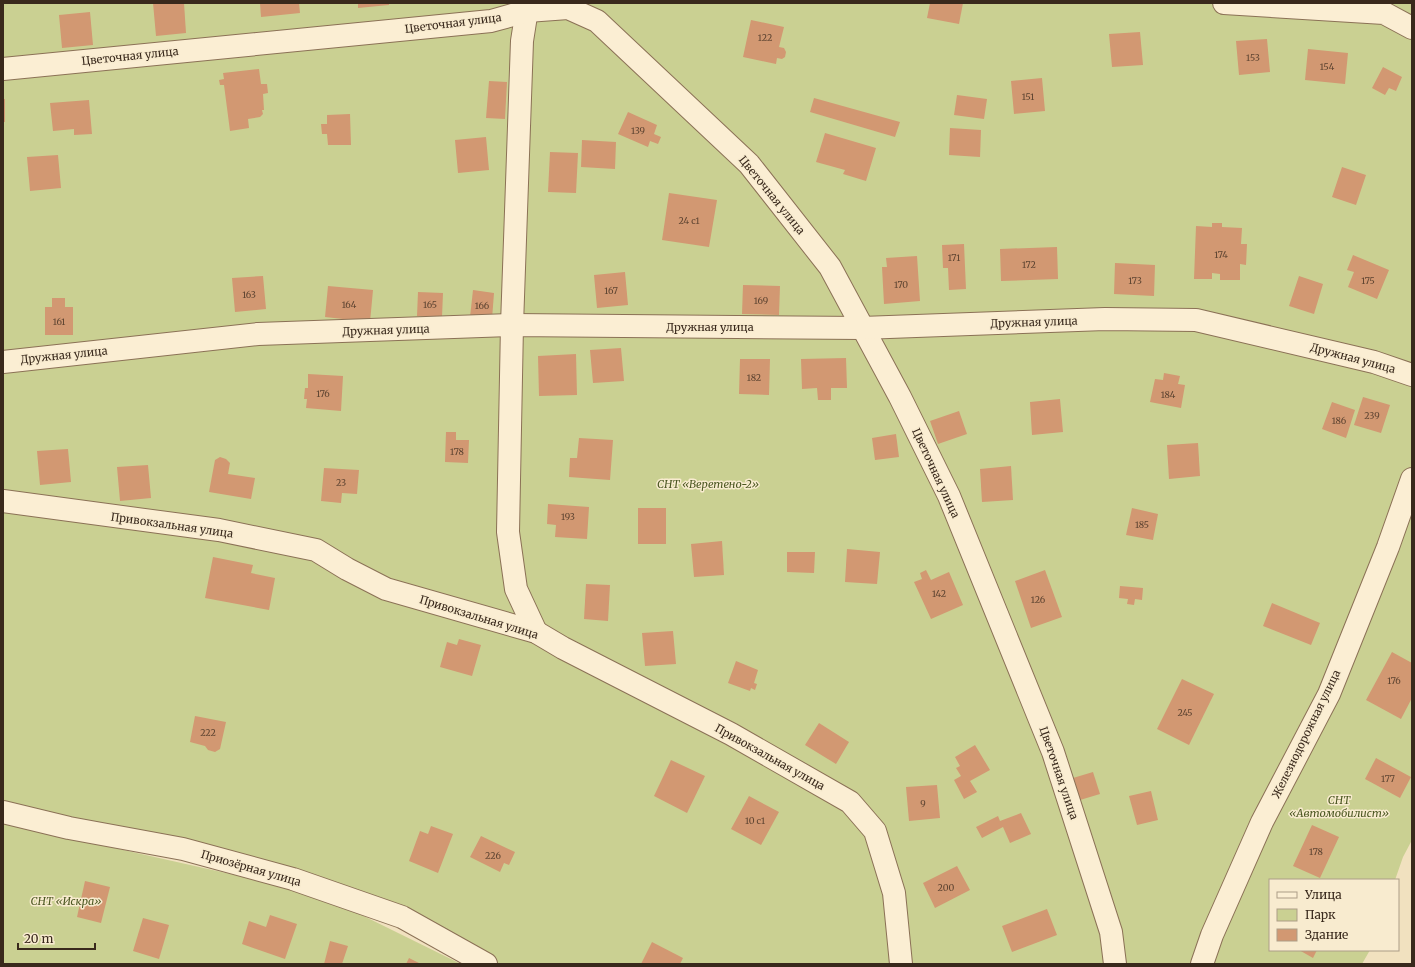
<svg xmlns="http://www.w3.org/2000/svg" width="1415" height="967" font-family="Merriweather,serif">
  <rect width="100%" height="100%" fill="#f1e1bf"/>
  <g fill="#cad092">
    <polygon points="3,3 1412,3 1412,840 1403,857 1395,880 1270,880 1270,950 1370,950 1362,964 486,964 402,917 3,812"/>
    <polygon points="3,823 319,894 461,964 3,964"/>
  </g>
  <g fill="#d29872">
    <polygon points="153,3 184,3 186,33 156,36"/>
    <polygon points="260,3 299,3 300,13 261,17"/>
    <polygon points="358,3 389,3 389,5 358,8"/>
    <polygon points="930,3 963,3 959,24 927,18"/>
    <polygon points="90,12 93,45 62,48 59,15"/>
    <polygon points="751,20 784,27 779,47 784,48 786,52 785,57 782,59 777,58 776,64 743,57"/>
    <polygon points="1140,32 1143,65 1112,67 1109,34"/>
    <polygon points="1267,39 1270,72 1239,75 1236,41"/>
    <polygon points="1308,49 1348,53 1345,84 1305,80"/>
    <polygon points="1383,67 1402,77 1396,91 1389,88 1385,95 1372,88"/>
    <polygon points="259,69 261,84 267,84 268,93 263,94 264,110 262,110 263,114 260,117 248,119 249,128 230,131 224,85 220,85 219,80 224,79 223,73"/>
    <polygon points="1042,78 1045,111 1014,114 1011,81"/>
    <polygon points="489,81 507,82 505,119 486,118"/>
    <polygon points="957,95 987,99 984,119 954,115"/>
    <polygon points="814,98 900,122 895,137 810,112"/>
    <rect x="3" y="99" width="2" height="23"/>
    <polygon points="89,100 92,134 74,135 74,129 53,131 50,103"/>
    <polygon points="628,112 657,125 654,134 661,137 658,144 650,141 648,147 618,134"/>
    <polygon points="350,114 351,145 328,145 327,134 322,134 321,124 327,124 327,115"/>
    <polygon points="950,128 981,130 980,157 949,155"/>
    <polygon points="825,133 876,148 866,181 843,174 845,170 816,162"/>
    <polygon points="486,137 489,170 458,173 455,140"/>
    <polygon points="582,140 616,142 615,169 581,167"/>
    <polygon points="550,152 578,153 576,193 548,192"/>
    <polygon points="58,155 61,188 30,191 27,157"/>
    <polygon points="1342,167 1366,175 1356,205 1332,197"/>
    <polygon points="669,193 717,200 709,247 662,240"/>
    <polygon points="1212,223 1222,223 1222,227 1242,228 1241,244 1247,244 1246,265 1240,264 1240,280 1220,280 1220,274 1212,273 1212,279 1194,279 1196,226 1212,227"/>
    <polygon points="964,244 966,289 949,290 948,268 943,268 942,245"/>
    <polygon points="1057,247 1058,279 1001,281 1000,249"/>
    <polygon points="1353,255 1389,270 1377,299 1348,287 1354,272 1347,270"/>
    <polygon points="917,256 920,301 884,304 882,267 887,267 886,258"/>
    <polygon points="1115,263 1155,265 1154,296 1114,294"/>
    <polygon points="625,272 628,305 597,308 594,275"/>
    <polygon points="263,276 266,309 235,312 232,278"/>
    <polygon points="1299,276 1323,284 1314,314 1289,306"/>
    <polygon points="743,285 780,286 779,315 742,314"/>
    <polygon points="328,286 373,290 370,322 325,317"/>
    <polygon points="473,290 494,293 492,319 470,317"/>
    <polygon points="418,292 443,293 442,317 417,316"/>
    <polygon points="52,298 65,298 65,307 73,307 73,335 45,335 45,307 52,307"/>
    <polygon points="621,348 624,381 593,383 590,350"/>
    <polygon points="576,354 577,395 539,396 538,356"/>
    <polygon points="846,358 847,388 831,388 831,400 818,400 817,388 802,389 801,359"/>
    <polygon points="740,359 770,359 769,395 739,394"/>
    <polygon points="1164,373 1180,376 1178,384 1185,385 1181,408 1150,402 1155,379 1163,380"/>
    <polygon points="308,374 343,376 341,411 306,408 307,399 304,399 305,388 308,388"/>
    <polygon points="1363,397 1390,405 1381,433 1354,425"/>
    <polygon points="1060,399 1063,432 1032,435 1030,402"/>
    <polygon points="1332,402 1355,410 1346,438 1322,429"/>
    <polygon points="959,411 967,434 938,444 930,421"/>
    <polygon points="446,432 456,432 456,440 469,440 468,463 445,462"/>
    <polygon points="896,434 899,457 875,460 872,438"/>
    <polygon points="579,438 613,440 610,480 569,477 570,458 577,458"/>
    <polygon points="1198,443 1200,476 1169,479 1167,445"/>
    <polygon points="68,449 71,482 40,485 37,451"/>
    <polygon points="220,457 226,459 230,463 228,474 255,478 251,499 209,492 215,460"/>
    <polygon points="148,465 151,498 120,501 117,467"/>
    <polygon points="1011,466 1013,500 982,502 980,469"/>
    <polygon points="324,468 359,470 357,494 342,493 341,503 321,501"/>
    <polygon points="548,504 589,507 587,539 555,537 556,525 547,524"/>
    <rect x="638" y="508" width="28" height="36"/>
    <polygon points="1132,508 1158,514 1153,540 1126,535"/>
    <polygon points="722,541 724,575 694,577 691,544"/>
    <polygon points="847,549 880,552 877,584 845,582"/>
    <polygon points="787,552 815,552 814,573 787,572"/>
    <polygon points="213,557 253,565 251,573 275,578 269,610 205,598"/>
    <polygon points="926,570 931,580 949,572 963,605 931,619 914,582 922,579 920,573"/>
    <polygon points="1045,570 1062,617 1031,628 1015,581"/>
    <polygon points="586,584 610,585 608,621 584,619"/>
    <polygon points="1120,586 1143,588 1142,600 1135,599 1134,605 1127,604 1128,599 1119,598"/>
    <polygon points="1272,603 1320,623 1311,645 1263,626"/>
    <polygon points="673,631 676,664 645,666 642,633"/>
    <polygon points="459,639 481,645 472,676 440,667 447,642 457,645"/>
    <polygon points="1392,652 1412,663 1412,698 1401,719 1366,700"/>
    <polygon points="736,661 758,670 754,683 757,684 755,690 751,688 750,691 728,683"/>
    <polygon points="1182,679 1214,694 1189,745 1157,729"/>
    <polygon points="195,716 226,722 220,749 215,752 208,750 205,746 190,742"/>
    <polygon points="819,723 849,742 836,764 805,745"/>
    <polygon points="975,745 990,770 970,781 977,792 964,799 954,780 961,776 956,768 960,766 955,757"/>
    <polygon points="1376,758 1411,777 1400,798 1365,779"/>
    <polygon points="671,760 705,776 687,813 654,796"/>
    <polygon points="1093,772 1100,794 1080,800 1073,778"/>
    <polygon points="937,785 940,818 909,821 906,787"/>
    <polygon points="1151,791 1158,820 1137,825 1129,796"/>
    <polygon points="749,796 779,812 761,845 731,829"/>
    <polygon points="1021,813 1031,834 1010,843 1003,827 982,838 976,827 998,816 1000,821"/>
    <polygon points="1312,825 1339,837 1320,878 1293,866"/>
    <polygon points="431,826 453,834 438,873 409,861 420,831 428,834"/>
    <polygon points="481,836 515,852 509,865 504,863 500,872 470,857"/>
    <polygon points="957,866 970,890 935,908 923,883"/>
    <polygon points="85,881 110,887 101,923 77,917"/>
    <polygon points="1047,909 1057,935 1012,952 1002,926"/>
    <polygon points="270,915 297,924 285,959 242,944 249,921 266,927"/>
    <polygon points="143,918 169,925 159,959 133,951"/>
    <polygon points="330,941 348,946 342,964 324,964"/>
    <polygon points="652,942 683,958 680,964 641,964"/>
    <polygon points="1299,950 1317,950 1313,958"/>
    <polygon points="409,958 421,964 406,964"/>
  </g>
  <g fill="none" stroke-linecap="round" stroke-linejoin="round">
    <g stroke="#8b7156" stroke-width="24">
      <g id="minor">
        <polyline points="528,3 522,41 512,325 508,532 516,589 536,632"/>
        <polyline points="1224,3 1384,13 1412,28"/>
        <polyline points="3,69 491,21 527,11 568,8 597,21 749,164 830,267 900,397 949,496 1053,752 1111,932 1115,964"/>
        <polyline points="3,362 258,334 512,325 862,328 1105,319 1196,320 1374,362 1412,375"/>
        <polyline points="3,501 219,530 316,550 347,569 386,589 536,632 563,648 731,734 850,802 875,831 894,893 901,964"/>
        <polyline points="3,812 69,828 183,849 293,879 402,917 486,964"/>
        <polyline points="1202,964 1212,935 1262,822 1329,694 1388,547 1412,479"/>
      </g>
    </g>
    <use href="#minor" stroke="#fbeed3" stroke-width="22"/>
  </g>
  <g text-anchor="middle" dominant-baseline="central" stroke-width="3" stroke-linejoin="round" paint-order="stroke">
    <g font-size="9" fill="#5f4532">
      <text x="765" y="37">122</text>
      <text x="1253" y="57">153</text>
      <text x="1327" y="66">154</text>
      <text x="1028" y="96">151</text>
      <text x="638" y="130">139</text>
      <text x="689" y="220">24 с1</text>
      <text x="1221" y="254">174</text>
      <text x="954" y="257">171</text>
      <text x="1029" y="264">172</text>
      <text x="1135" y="280">173</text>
      <text x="1368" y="280">175</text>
      <text x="901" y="284">170</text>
      <text x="611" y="290">167</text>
      <text x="249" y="294">163</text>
      <text x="761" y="300">169</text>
      <text x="349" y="304">164</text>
      <text x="430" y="304">165</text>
      <text x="482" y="305">166</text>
      <text x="59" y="321">161</text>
      <text x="754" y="377">182</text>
      <text x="323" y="393">176</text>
      <text x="1168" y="394">184</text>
      <text x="1372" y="415">239</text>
      <text x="1339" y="420">186</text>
      <text x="457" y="451">178</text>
      <text x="341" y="482">23</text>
      <text x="568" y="516">193</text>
      <text x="1142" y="524">185</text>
      <text x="939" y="593">142</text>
      <text x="1038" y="599">126</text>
      <text x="1394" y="680">176</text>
      <text x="1185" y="712">245</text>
      <text x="208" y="732">222</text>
      <text x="1388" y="778">177</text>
      <text x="923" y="803">9</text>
      <text x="755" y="820">10 с1</text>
      <text x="1316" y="851">178</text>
      <text x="493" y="855">226</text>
      <text x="946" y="887">200</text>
    </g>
    <g font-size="11" fill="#39291c" stroke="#f8ebcf">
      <text transform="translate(453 23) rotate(-7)">Цветочная улица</text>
      <text transform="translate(130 56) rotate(-6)">Цветочная улица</text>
      <text transform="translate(772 195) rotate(51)">Цветочная улица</text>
      <text transform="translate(1034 322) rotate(-2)">Дружная улица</text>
      <text x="710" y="327">Дружная улица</text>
      <text transform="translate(386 330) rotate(-2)">Дружная улица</text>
      <text transform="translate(64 355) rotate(-6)">Дружная улица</text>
      <text transform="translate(1353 358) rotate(15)">Дружная улица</text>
      <text transform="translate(936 473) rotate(65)">Цветочная улица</text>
      <text transform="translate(172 525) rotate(8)">Привокзальная улица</text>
      <text transform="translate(479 617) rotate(17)">Привокзальная улица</text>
      <text transform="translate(1306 734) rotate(-64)">Железнодорожная улица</text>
      <text transform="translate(770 757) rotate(29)">Привокзальная улица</text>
      <text transform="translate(1059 773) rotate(71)">Цветочная улица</text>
      <text transform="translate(251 868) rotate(16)">Приозёрная улица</text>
    </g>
    <g font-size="11" font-style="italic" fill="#4b5721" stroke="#f8ebcf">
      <text x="708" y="484">СНТ «Веретено-2»</text>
      <text x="1339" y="800">СНТ<tspan x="1339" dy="13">«Автомобилист»</tspan></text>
      <text x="66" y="901">СНТ «Искра»</text>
    </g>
  </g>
  <rect width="1415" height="967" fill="none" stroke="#39291c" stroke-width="8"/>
  <rect x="1269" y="879" width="130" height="72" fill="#f8ebcf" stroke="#ac9d87"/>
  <rect x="1277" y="892" width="20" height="6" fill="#fbeed3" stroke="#ac9d87"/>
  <text x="1305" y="899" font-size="12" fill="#39291c">Улица</text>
  <rect x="1277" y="909" width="20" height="12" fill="#cad092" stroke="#ac9d87"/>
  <text x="1305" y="919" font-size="12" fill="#39291c">Парк</text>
  <rect x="1277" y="929" width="20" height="12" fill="#d29872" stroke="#ac9d87"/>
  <text x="1305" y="939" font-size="12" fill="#39291c">Здание</text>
  <path d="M18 943v6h77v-6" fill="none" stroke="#39291c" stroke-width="2"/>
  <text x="24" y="943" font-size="12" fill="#39291c" stroke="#f8ebcf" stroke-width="3" paint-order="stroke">20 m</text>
</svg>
